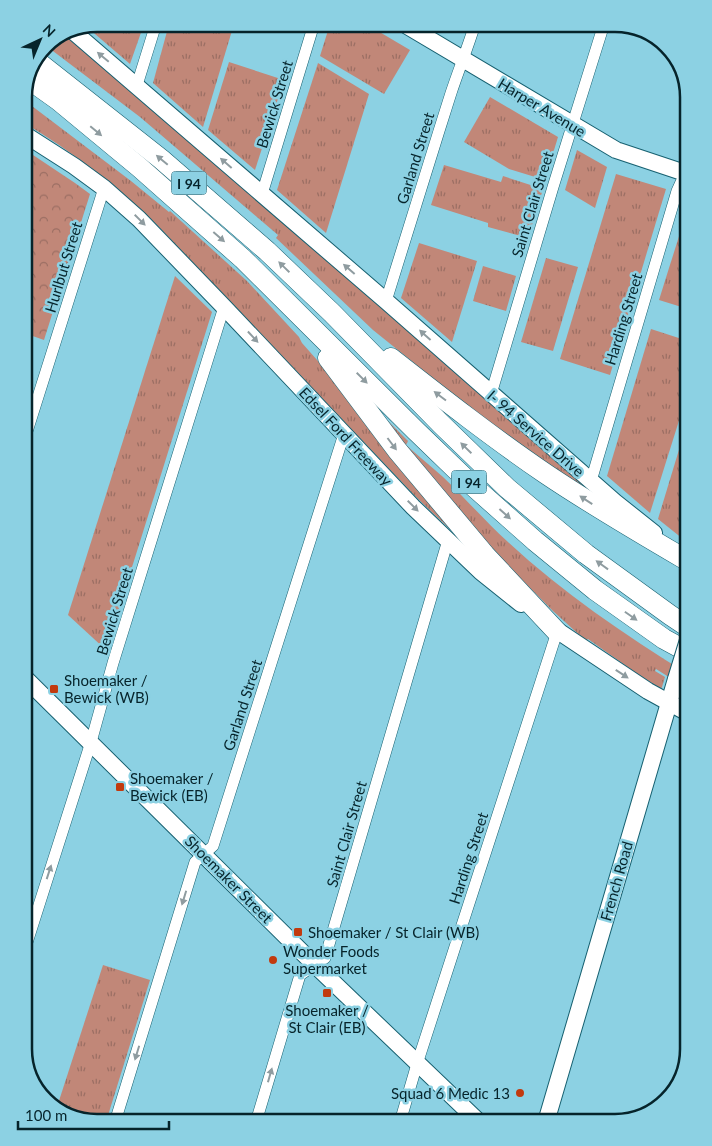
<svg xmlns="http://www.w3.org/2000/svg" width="712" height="1146" font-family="Lato,sans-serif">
  <defs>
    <pattern id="grass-tufts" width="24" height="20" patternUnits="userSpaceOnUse" patternTransform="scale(1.25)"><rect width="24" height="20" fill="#c18778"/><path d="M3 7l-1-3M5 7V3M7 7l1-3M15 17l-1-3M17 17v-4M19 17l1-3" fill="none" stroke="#9b6e63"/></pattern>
    <pattern id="park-crowns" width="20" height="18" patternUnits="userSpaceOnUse" patternTransform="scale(1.25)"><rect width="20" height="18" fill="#c18778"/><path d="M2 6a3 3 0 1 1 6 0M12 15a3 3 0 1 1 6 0" fill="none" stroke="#9b6e63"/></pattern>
  </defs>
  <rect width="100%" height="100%" fill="#8cd1e3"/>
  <g fill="url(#grass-tufts)">
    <polygon points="97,24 144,24 130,64 88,28"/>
    <polygon points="169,24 234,24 203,127 153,83"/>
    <polygon points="330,24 366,24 410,50 384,94 320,56"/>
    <polygon points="68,36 610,506 555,472 413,364 414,363 373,330 276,238 278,235 140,117 45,45"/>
    <polygon points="229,62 284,80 255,170 208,130"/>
    <polygon points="318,63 369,94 326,233 277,190"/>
    <polygon points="490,97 558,137 545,180 509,169 464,142"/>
    <path d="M 24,100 L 131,181 L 169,212 L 170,211 L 247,281 L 299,337 L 302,343 L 341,387 L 476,554 L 417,498 L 155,223 C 115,185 72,151 24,123 Z"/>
    <polygon points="577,150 607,167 595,208 565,190"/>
    <polygon points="444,165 501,182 503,176 543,189 528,238 488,227 488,223 431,205"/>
    <polygon points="616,174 666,189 610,375 560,359"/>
    <polygon points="680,233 688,235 688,309 659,300"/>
    <polygon points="419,243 477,261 452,342 401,298"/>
    <polygon points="546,258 578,267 553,351 521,342"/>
    <polygon points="483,266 516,276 506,311 473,301"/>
    <polygon points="175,276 212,312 106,650 68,615"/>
    <polygon points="651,329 688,341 688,392 650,513 607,476"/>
    <path d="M 383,416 L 408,441 L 406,445 C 418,456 431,466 443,477 C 465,498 485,521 508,542 C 562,592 625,635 688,674 L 688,689 L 656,669 L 655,671 L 665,677 L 662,687 L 661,689 L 636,673 L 588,639 L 586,641 L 553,611 L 497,555 L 445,497 Z"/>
    <polygon points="688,420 688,543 658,519"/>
    <polygon points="103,965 150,980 106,1122 93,1122 56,1110"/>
  </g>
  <polygon fill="url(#park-crowns)" points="24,149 75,183 90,194 44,340 24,333"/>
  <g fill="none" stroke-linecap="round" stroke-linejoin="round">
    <g stroke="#166070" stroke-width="12">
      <g id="street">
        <polyline points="137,85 156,24"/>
        <polyline points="262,194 314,24"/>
        <path d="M 386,301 C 408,231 429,162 451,93 C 459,69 468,47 475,24"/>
        <polyline points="491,394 553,187 604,24"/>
        <polyline points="24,441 104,188"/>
        <polyline points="591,481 677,191 688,167"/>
        <polyline points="24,952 91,742 113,663 224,307"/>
        <polyline points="115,1122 195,862 213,846 344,434"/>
        <polyline points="256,1122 300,975 325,958 448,540"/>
        <polyline points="400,1122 417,1064 557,632"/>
      </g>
    </g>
    <g stroke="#166070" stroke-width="18">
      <g id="secondary">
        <polyline points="404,24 616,150 688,174"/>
        <polyline points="75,33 386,301 615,502 654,533"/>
        <polyline points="24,134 74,166 104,188 139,219 224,307 413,507 481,572 521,604"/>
        <polyline points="549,625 648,691 688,713"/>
        <polyline points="24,677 315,965 479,1122"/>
        <polyline points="546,1122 676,679"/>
      </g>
    </g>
    <g stroke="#166070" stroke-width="21">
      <g id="highway">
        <polyline points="38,62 161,159 267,251 332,313 440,423 507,488 586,554 670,615 688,627"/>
        <polyline points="30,80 58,100 139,167 243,259 416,431 473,486 535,541 595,590 664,639 688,652"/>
        <polyline points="328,358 397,450 485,555 557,632"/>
        <path d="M 391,358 C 442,398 493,438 546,474 C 592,505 640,533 688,561"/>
      </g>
    </g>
    <use href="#street" stroke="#fff" stroke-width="11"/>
    <use href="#secondary" stroke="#fff" stroke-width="16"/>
    <use href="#highway" stroke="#fff" stroke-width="20"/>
    <g stroke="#166070" stroke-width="18" stroke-linecap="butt">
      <polyline id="secondary-bridge" points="676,679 688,640"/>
    </g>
    <use href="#secondary-bridge" stroke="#fff" stroke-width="16"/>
  </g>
  <defs><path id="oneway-solid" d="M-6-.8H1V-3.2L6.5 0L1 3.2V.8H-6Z" transform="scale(1.25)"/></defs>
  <g fill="#8f9ca0">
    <use href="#oneway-solid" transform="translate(103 57) rotate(-140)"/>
    <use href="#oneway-solid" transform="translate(96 131) rotate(40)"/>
    <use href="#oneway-solid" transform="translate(162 160) rotate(-140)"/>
    <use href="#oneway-solid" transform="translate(226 163) rotate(-139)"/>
    <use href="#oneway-solid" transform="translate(140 220) rotate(45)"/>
    <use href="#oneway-solid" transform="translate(219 237) rotate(41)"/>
    <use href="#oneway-solid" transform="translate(284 267) rotate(-136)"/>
    <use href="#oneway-solid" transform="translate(349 269) rotate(-139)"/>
    <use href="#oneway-solid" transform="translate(425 335) rotate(-138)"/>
    <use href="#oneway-solid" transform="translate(253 337) rotate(47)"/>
    <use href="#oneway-solid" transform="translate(362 378) rotate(45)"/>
    <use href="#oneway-solid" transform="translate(440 396) rotate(-143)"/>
    <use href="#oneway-solid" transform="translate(392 444) rotate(53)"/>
    <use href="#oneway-solid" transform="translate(466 448) rotate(-136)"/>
    <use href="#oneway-solid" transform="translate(586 500) rotate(-147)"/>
    <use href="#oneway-solid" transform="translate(413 506) rotate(45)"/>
    <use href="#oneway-solid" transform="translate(505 514) rotate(42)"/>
    <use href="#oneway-solid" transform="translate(602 565) rotate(-144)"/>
    <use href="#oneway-solid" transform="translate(631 616) rotate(35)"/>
    <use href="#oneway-solid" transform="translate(622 674) rotate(33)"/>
    <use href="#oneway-solid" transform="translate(49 872) rotate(-72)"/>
    <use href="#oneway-solid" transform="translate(184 898) rotate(107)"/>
    <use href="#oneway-solid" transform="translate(137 1053) rotate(107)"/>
    <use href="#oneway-solid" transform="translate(270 1075) rotate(-74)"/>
  </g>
  <g fill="#c23a0e" stroke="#8cd1e3" stroke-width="2">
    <rect x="49" y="684" width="10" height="10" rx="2.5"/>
    <rect x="115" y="782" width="10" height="10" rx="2.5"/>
    <rect x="293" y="927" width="10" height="10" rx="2.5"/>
    <circle cx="273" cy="960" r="5"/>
    <rect x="322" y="988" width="10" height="10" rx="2.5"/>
    <circle cx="520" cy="1093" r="5"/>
  </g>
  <g text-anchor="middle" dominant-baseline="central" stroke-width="5" stroke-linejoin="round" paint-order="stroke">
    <g fill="#8cd1e3" stroke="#2e5862" stroke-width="1">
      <rect x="171.5" y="171.5" width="35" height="23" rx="4"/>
      <rect x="451.5" y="470.5" width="35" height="23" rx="4"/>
    </g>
    <g font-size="14" font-weight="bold" fill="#06242b">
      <text x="189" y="183">I 94</text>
      <text x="469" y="482">I 94</text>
    </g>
    <g font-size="15" fill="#06242b" stroke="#8cd1e3">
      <text transform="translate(274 104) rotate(-73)">Bewick Street</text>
      <text transform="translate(542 107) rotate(31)">Harper Avenue</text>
      <text transform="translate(415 158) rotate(-73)">Garland Street</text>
      <text transform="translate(532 204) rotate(-73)">Saint Clair Street</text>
      <text transform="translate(63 267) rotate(-73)">Hurlbut Street</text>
      <text transform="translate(623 319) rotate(-73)">Harding Street</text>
      <text transform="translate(536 433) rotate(41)">I- 94 Service Drive</text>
      <text transform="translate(346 436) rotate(47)">Edsel Ford Freeway</text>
      <text transform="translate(114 611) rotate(-73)">Bewick Street</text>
      <text transform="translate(242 705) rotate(-72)">Garland Street</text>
      <text transform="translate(346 834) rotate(-74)">Saint Clair Street</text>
      <text transform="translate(468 858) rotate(-72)">Harding Street</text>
      <text transform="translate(229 879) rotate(45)">Shoemaker Street</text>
      <text transform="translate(616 881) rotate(-74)">French Road</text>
    </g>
    <g font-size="15" fill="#06242b" stroke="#8cd1e3" text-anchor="start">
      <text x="64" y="680">Shoemaker /<tspan x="64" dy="17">Bewick (WB)</tspan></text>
      <text x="130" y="778">Shoemaker /<tspan x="130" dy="17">Bewick (EB)</tspan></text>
      <text x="308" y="932">Shoemaker / St Clair (WB)</text>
      <text x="283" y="951">Wonder Foods<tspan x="283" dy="17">Supermarket</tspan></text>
      <text x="327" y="1010" text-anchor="middle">Shoemaker /<tspan x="327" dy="17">St Clair (EB)</tspan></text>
      <text x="510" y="1093" text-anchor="end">Squad 6 Medic 13</text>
    </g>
  </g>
  <path d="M0 0H712V1146H0ZM97 32H615A65 65 0 0 1 680 97V1049A65 65 0 0 1 615 1114H97A65 65 0 0 1 32 1049V97A65 65 0 0 1 97 32Z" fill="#8cd1e3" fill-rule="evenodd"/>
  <path fill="none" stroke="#06242b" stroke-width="2.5" d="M97 32H615A65 65 0 0 1 680 97V1049A65 65 0 0 1 615 1114H97A65 65 0 0 1 32 1049V97A65 65 0 0 1 97 32Z"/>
  <g transform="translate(40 40) rotate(44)" stroke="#8cd1e3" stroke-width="4" paint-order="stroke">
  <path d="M0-4L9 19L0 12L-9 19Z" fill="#06242b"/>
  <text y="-8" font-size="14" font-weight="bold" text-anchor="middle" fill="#06242b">N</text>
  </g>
  <path d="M18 1121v8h151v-8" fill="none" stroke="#06242b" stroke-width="2.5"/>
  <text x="25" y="1121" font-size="15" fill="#06242b" stroke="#8cd1e3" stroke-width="4" paint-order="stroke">100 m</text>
</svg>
